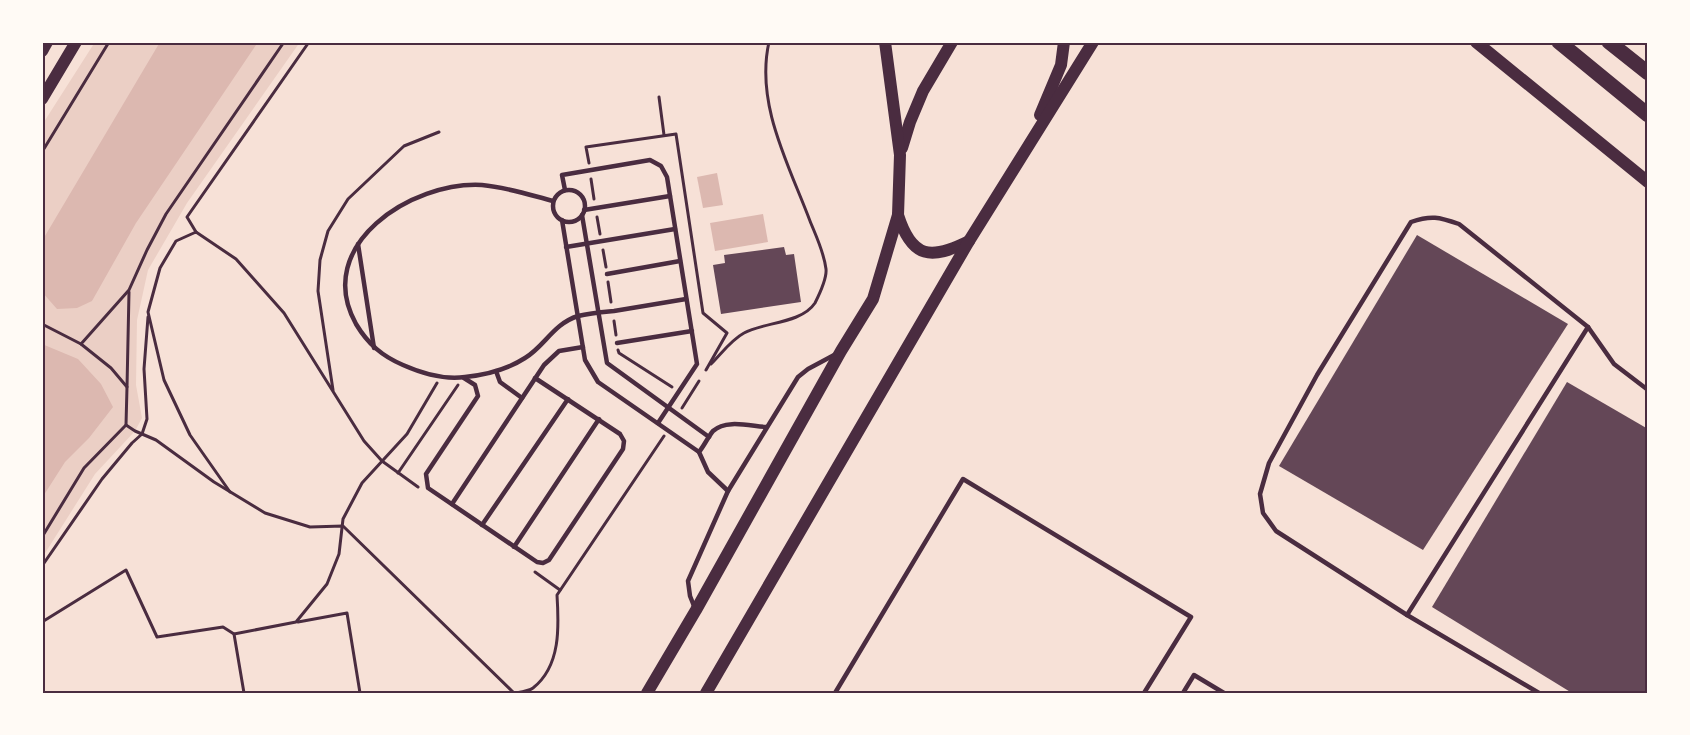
<svg xmlns="http://www.w3.org/2000/svg" width="1690" height="735" font-family="'Public Sans',sans-serif">
  <rect width="100%" height="100%" fill="#f7e1d7"/>
  <polygon fill="#ebcfc5" points="95,42 300,42 187,203 148,270 137,320 136,385 142,418 135,431 95,474 42,558 42,125"/>
  <g fill="#dcb8b0">
    <polygon points="160,42 258,42 136,223 92,301 77,308 57,309 42,292 42,241"/>
    <polygon points="717,173 723,205 703,208 697,177"/>
    <polygon points="763,214 768,242 715,251 710,223"/>
    <polygon points="42,344 78,359 101,384 113,407 89,438 65,462 42,498"/>
  </g>
  <g fill="#644757">
    <polygon points="1417,235 1568,324 1423,550 1279,466"/>
    <polygon points="784,247 786,255 794,254 801,302 721,314 713,265 725,263 724,255"/>
    <polygon points="1567,382 1648,429 1648,693 1572,693 1432,607"/>
  </g>
  <g fill="none" stroke-linecap="round" stroke-linejoin="round">
    <g stroke="#4a2c40" stroke-width="3">
      <polyline points="659,97 664,135"/>
      <polyline points="42,152 109,42"/>
      <polyline points="589,163 586,147 676,134 703,313 727,333 706,370"/>
      <polyline points="591,179 594,199"/>
      <polyline points="597,217 600,234"/>
      <polyline points="196,232 187,217 309,42"/>
      <polyline points="603,250 606,267"/>
      <polyline points="608,282 611,302"/>
      <polyline points="614,321 616,335"/>
      <polyline points="42,324 81,344"/>
      <polyline points="618,350 619,353 672,387"/>
      <path d="M 711,364 C 721,354 731,340 744,333 C 763,322 801,324 815,303 C 819,295 827,278 826,269 C 824,252 816,236 810,221 C 789,165 755,104 769,42"/>
      <polyline points="127,387 129,292"/>
      <polyline points="333,390 318,291 320,260 328,231 348,199 404,146 439,132"/>
      <polyline points="682,408 699,381"/>
      <polyline points="126,425 135,431 156,440 214,482 265,513 310,527 343,526 514,693"/>
      <polyline points="398,473 458,385"/>
      <polyline points="230,492 190,435 164,380 148,312 160,268 176,241 196,232 236,259 284,313 364,441 382,461 418,487"/>
      <polyline points="42,537 84,468 126,425 127,387 111,368 81,344 129,290 147,250 166,214 284,42"/>
      <polyline points="42,566 102,479 132,443 142,434 147,419 144,369 148,317"/>
      <polyline points="535,572 560,590"/>
      <polyline points="42,622 126,570 157,637 223,627 234,634 244,693"/>
      <polyline points="298,622 347,613 360,693"/>
      <polyline points="234,634 296,622 327,584 339,554 343,519 362,483 407,434 437,383"/>
      <path d="M 515,693 C 521,692 529,691 533,688 C 561,666 559,626 557,595 L 664,436"/>
    </g>
    <g stroke="#4a2c40" stroke-width="4.5">
      <polyline points="565,190 562,175 650,160 661,166 667,177 697,364 658,423"/>
      <circle cx="569" cy="206" r="16"/>
      <path d="M 553,201 C 530,195 506,187 482,185 C 412,181 312,245 356,324 C 368,344 382,356 403,365 C 421,373 444,380 465,377 C 485,375 508,369 525,358 C 545,346 553,324 578,316 C 590,313 603,312 614,311 C 638,307 662,303 686,299"/>
      <polyline points="584,210 670,196"/>
      <polyline points="582,215 607,363 709,437"/>
      <polyline points="562,220 585,360 598,382 699,452"/>
      <polyline points="358,244 374,348"/>
      <polyline points="566,247 675,229"/>
      <polyline points="607,274 680,261"/>
      <polyline points="617,343 692,331"/>
      <polyline points="496,371 500,382 522,398"/>
      <polyline points="464,378 475,385 478,396 426,474 428,488 537,562 543,563 549,560 623,449 624,441 620,434 535,378"/>
      <path d="M 728,491 L 708,472 L 699,452 C 704,446 708,437 713,431 C 726,419 750,426 766,427"/>
      <polyline points="452,504 544,365 559,351 583,347"/>
      <polyline points="482,525 568,399"/>
      <polyline points="514,547 599,419"/>
      <polyline points="694,606 690,596 688,581 728,491 798,377 808,369 836,354"/>
      <polyline points="1407,615 1588,327"/>
      <polyline points="835,693 963,479 1191,617 1144,693"/>
      <polyline points="1183,693 1194,675 1224,693"/>
      <path d="M 1539,693 L 1407,615 L 1276,531 L 1263,513 L 1260,494 L 1269,463 L 1317,375 L 1411,222 C 1431,215 1439,217 1459,224 L 1588,327 L 1614,364 L 1648,390"/>
    </g>
    <g stroke="#4a2c40" stroke-width="12">
      <polyline points="1476,42 1648,182"/>
      <polyline points="42,51 47,42"/>
      <polyline points="42,99 76,42"/>
      <polyline points="1040,115 1061,65 1064,42"/>
      <polyline points="902,148 910,122 923,91 952,42"/>
      <path d="M 898,215 C 912,259 931,260 969,241"/>
      <polyline points="647,693 696,610 841,351 873,299 898,215 900,155 885,42"/>
      <polyline points="706,693 969,241 1093,42"/>
    </g>
    <g stroke="#4a2c40" stroke-width="15">
      <polyline points="1559,42 1648,115"/>
      <polyline points="1609,42 1648,73"/>
    </g>
  </g>
  <rect width="1690" height="735" fill="none" stroke="#fffaf5" stroke-width="87"/>
  <rect x="44" y="44" width="1602" height="648" fill="none" stroke="#4a2c40" stroke-width="2"/>
</svg>
